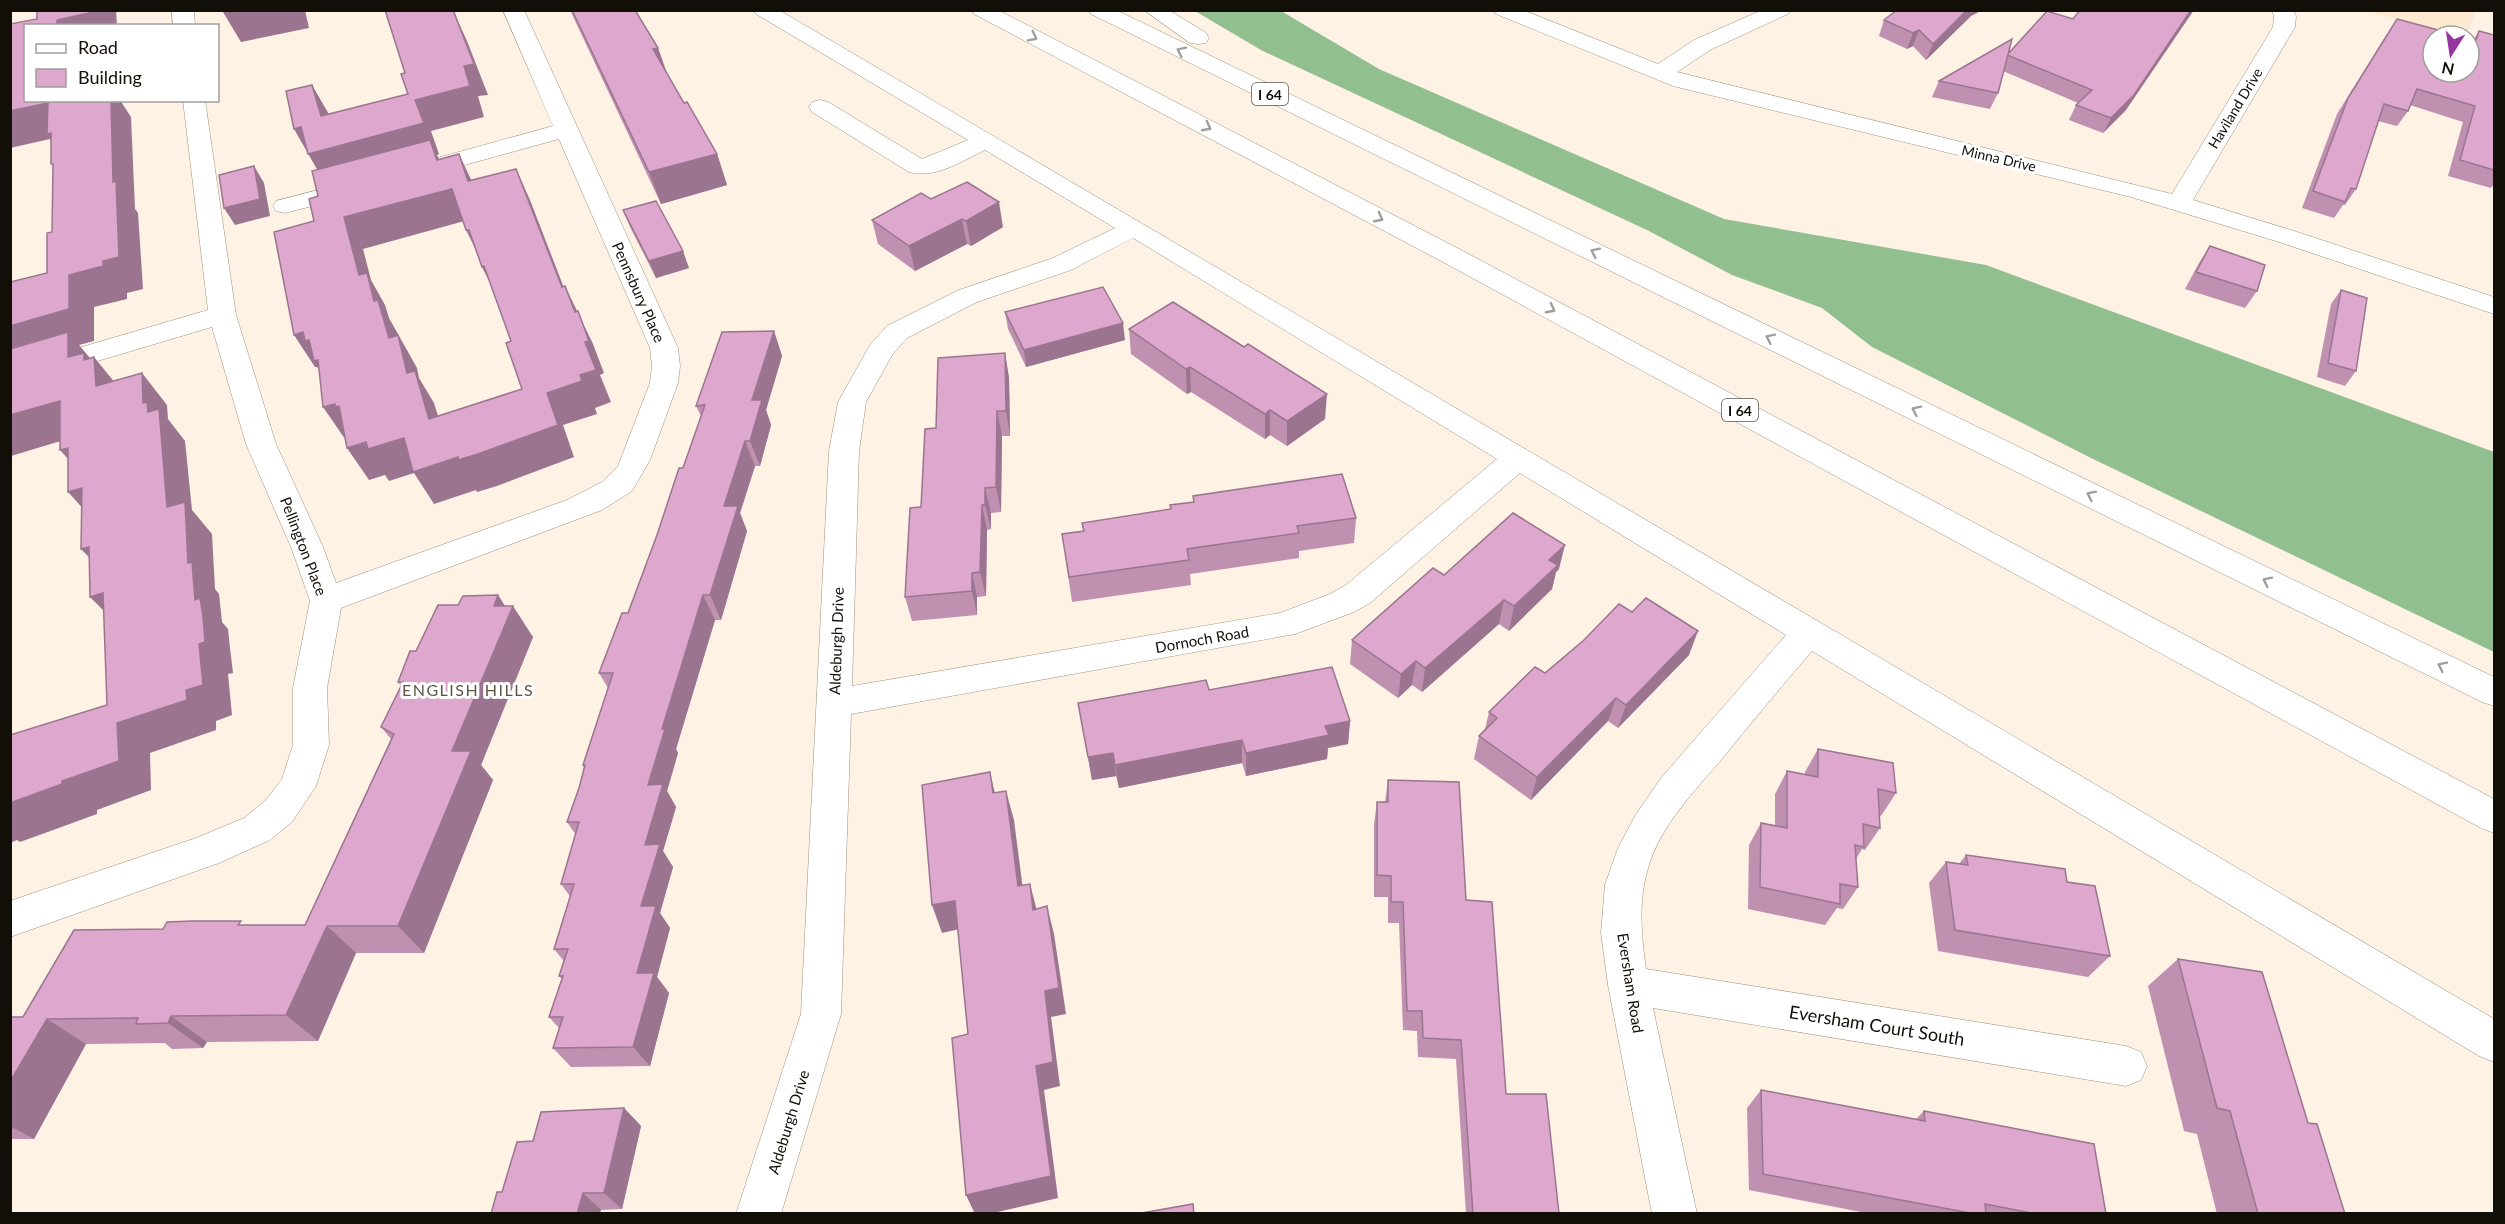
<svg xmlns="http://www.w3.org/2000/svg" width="2505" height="1224" font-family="Lato,sans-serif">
  <rect width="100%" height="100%" fill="#fdf2e3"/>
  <polygon fill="#fce9d0" points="2365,11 2476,11 2466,35"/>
  <polygon fill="#92bf90" points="1195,11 1281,11 1379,69 1724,219 1986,265 2494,452 2494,652 2091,458 1872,347 1822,308 1732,275 1649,231 1261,50"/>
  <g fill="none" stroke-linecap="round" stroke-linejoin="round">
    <g stroke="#9d9180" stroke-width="1">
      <g id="minor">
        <polygon points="172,10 194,10 195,26 173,26"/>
        <polygon points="503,10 524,10 678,348 680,366 678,383 650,460 632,491 602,510 341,608 327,688 329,745 316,786 292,822 270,840 219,863 10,937 10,901 196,838 244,818 266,800 282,779 293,745 293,688 310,601 291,547 246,444 212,327 10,387 10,368 208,310 183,100 205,100 236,315 276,444 323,547 336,583 567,500 602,482 618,466 650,383 652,366 650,348 559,139 417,178 408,176 405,171 408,166 553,126"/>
        <path d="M 753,10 L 779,10 L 2494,1019 L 2494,1062 L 2479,1056 L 1812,651 C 1781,687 1751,723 1721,760 C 1696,789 1660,827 1649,865 C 1638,899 1641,934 1646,969 L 2126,1046 L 2141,1052 L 2147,1066 L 2141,1080 L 2126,1086 L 1653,1008 L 1697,1214 L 1652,1214 L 1608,985 L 1601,933 L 1605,885 L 1618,848 L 1635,816 L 1661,778 L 1786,635 L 1520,473 L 1370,603 L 1354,612 L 1295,634 L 851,714 L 841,1014 L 781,1214 L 736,1214 L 801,1014 L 829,451 L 838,402 L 870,345 L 887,326 L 959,290 L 1053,258 L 1115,228 L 985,150 C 962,161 936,179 909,172 L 812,112 L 809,107 L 812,102 L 820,100 L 828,102 L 922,159 L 968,140 L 756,14 ZM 1133,238 L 1497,459 L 1346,585 L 1330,594 L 1280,613 L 852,686 L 859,451 L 866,402 L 892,355 L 907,338 L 977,302 L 1071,270 Z"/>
        <polygon points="1493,10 1523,10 1658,64 1694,40 1762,10 1791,10 1788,14 1710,50 1677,72 2172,194 2273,27 2274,16 2272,10 2293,10 2296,16 2295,27 2193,200 2294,231 2494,297 2494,314 2276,241 2131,197 1673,86 1496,14"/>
        <polygon points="353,181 362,183 365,188 362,193 285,213 276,211 273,206 276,201"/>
      </g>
    </g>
    <g stroke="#9d9180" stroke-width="1">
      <g id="highway">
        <polygon points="971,10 998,10 1461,250 2494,799 2494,833 2481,828 1443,262 974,14"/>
        <polygon points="1088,10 1116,10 2494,677 2494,706 2482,702 1091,14"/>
        <polygon points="1144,10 1169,10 1206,33 1209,38 1206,43 1198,44 1190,43"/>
      </g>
    </g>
    <use href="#minor" fill="#fff" fill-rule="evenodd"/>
    <use href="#highway" fill="#fff" fill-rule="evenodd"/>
  </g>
  <g fill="#bf90b0">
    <polygon points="570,10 635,10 658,48 667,74 684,103 717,154 727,185 661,204"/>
    <polygon points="2047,11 2126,110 2103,133 2069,120 2076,105 2078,103 2003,71 1998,93 1990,109 1932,97 1939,81 2007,56"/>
    <polygon points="1971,16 1926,60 1913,46 1907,49 1879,36 1884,20"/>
    <polygon points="2479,31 2494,35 2494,187 2492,186 2491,188 2448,176 2463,122 2410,105 2408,111 2397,126 2378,121 2356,189 2345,205 2343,205 2334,218 2302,208 2337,114 2387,34 2474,39"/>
    <polygon points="931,199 1003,227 971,246 967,244 915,271 878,244 872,220"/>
    <polygon points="623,210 689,268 656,278 630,227"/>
    <polygon points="2210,246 2257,291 2245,308 2185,289 2199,263"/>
    <polygon points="2341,290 2356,371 2345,386 2317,377 2331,304"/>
    <polygon points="1005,312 1125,340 1026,367 1008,329"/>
    <polygon points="1129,329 1325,419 1287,446 1270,435 1265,439 1191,392 1187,394 1131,354"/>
    <polygon points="774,331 782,356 766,410 771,425 760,466 755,466 740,513 747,531 721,620 715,620 676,749 678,753 667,791 676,807 663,851 673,867 660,913 670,928 657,977 669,993 650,1066 571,1067 553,1048 559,1028 549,1017 562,979 559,976 564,961 554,949 570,896 561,884 576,835 567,822 579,788 584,768 583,765 608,688 599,673 628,613 683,468 701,416 696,406"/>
    <polygon points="1005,353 1009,378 1010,436 1002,436 1001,512 991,513 991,529 987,530 986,596 977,597 977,615 912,621 905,597 936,428"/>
    <polygon points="1193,496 1356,518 1354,543 1299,551 1299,558 1190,574 1191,585 1072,602 1062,534 1083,531 1082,523 1171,509 1170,505 1193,502"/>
    <polygon points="1559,569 1556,572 1552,589 1509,631 1499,624 1422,692 1412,685 1398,698 1350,664 1352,640 1444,575"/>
    <polygon points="498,595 505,606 533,637 481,765 493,780 424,953 356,953 318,1041 207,1042 203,1048 172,1049 165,1043 86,1044 34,1139 10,1139 10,1017 23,1017 163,929 245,925 305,925 391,739 381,727 401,686 398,682 416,651 458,605"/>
    <polygon points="1689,655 1618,728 1608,721 1531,800 1474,759 1479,736 1485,729 1489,712"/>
    <polygon points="1209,690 1350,721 1348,744 1328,748 1327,759 1246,776 1242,763 1119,788 1116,776 1092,780 1078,703"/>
    <polygon points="1818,749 1896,793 1881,816 1879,815 1880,828 1865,850 1862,849 1856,859 1858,887 1843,909 1837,908 1825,925 1748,909 1749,845 1761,823 1775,825 1775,794 1787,771 1805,774 1805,772"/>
    <polygon points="1388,780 1466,900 1506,1094 1559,1214 1466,1214 1456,1059 1418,1057 1417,1031 1403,1030 1399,923 1388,923 1388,897 1374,897 1374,824 1377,802 1385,802"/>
    <polygon points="1966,855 2067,882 2110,956 2088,977 1938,951 1929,883 1946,862 1959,864"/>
    <polygon points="2178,959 2308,1123 2345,1214 2217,1214 2197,1134 2184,1131 2148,986"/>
    <polygon points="1761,1090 1916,1119 1924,1111 2106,1214 1871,1214 1749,1190 1747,1108"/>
    <polygon points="624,1108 641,1126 622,1209 601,1210 502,1192 533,1141"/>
  </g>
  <g fill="#9b7590">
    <polygon points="88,10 116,10 117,26 57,26 57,20"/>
    <polygon points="229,10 305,10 309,28 241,42 223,12"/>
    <polygon points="449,10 454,10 456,17 467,41 488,95 478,96 484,117 431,131 439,154 437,155 468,220 363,249 371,280 385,305 389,318 417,368 419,378 434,403 449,451 429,419 389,338 359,275 326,185 294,129 321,116 312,85 330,116 415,100 464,66"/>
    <polygon points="1967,10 1983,10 1971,16 1926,60 1933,44"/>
    <polygon points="2191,10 2194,10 2126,110 2103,133 2111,118"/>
    <polygon points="1919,30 1913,46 1907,49 1913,33"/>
    <polygon points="658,48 669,79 653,49"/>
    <polygon points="111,100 120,100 131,117 135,209 138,213 143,289 127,293 127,299 94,307 94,341 79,345 95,364 94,357 120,389 122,418 10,366 10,326 69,275 103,261 113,182"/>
    <polygon points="48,103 70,166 50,139 10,148 10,111"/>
    <polygon points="459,154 474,186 468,181"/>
    <polygon points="717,154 727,185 661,204 649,172"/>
    <polygon points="254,166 264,183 270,216 235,225 224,208"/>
    <polygon points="516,169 530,200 576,319 562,287"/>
    <polygon points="999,202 1003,227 971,246 966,221"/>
    <polygon points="962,219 967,244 915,271 909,246"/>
    <polygon points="466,230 469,230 482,262"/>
    <polygon points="683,251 689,268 656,278 649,261"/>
    <polygon points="484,266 498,299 482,267"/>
    <polygon points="565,286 593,344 604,373 600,375 611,402 595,408 597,414 563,425 574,457 497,486 477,492 476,490 434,504 414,473 389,481 385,475 369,480 347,448 547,393 580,375 585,342"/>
    <polygon points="1123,323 1125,340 1026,367 1024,350"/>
    <polygon points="774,331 782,356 766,410 771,425 760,466 750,441 752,400"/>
    <polygon points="303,332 309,340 335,394 317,367 315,367 294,335"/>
    <polygon points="1005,353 1009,378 1010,436 1006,411"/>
    <polygon points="1190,367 1191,392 1187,394 1186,369"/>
    <polygon points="142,373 167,405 168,419 185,441 192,510 212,534 215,589 219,594 222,622 228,629 230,648 233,673 228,674 232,715 216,721 216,730 150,753 151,790 97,810 97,814 45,833 20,842 17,840 10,843 10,803 62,781 117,723 186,690 195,600 188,563 167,507 148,412 143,403"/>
    <polygon points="1327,394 1325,419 1287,446 1287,421"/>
    <polygon points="60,401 87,433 11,456 10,415"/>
    <polygon points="335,404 339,406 345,439 323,407"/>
    <polygon points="1270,410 1270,435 1265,439 1265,414"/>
    <polygon points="997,411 1002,436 1001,512 996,487"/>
    <polygon points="745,441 755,466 740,513 747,531 721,620 710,595 724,506"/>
    <polygon points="68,448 89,482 60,450"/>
    <polygon points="82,488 97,524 68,492"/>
    <polygon points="985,488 991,513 991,529 985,505"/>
    <polygon points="982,505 987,530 986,596 980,572"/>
    <polygon points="1565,545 1559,569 1556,572 1552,589 1509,631 1514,606 1549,560"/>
    <polygon points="89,547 111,580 81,549"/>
    <polygon points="972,573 977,597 977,615 972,591"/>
    <polygon points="103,593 121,628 90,597"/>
    <polygon points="498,595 510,614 513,606 533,637 481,765 493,780 424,953 398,926 452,751 494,606"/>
    <polygon points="703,595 715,620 676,749 678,753 667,791 676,807 663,851 673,867 660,913 670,928 657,977 669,993 650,1066 633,1047 648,785 662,729"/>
    <polygon points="1504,600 1499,624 1422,692 1425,668"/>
    <polygon points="1698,631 1689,655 1618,728 1626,705"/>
    <polygon points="1416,661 1412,685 1398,698 1401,674"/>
    <polygon points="1616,698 1608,721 1531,800 1537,777"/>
    <polygon points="1350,721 1348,744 1328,748 1327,759 1246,776 1246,753 1325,726"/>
    <polygon points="1242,740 1242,763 1119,788 1115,765"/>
    <polygon points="1113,753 1116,776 1092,780 1088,757"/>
    <polygon points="990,772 997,802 993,793"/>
    <polygon points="1006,791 1014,820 1026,913 1018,886"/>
    <polygon points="1030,884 1037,911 1033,910"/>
    <polygon points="955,901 964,928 942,933 932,905"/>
    <polygon points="1047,906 1054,934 1066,1014 1051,1017 1060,1086 1044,1090 1058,1198 989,1214 975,1214 966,1195 1036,1066 1045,991"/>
    <polygon points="327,926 356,953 318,1041 286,1015"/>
    <polygon points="171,1016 207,1042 203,1048 168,1023"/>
    <polygon points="47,1019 86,1044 34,1139 10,1126 10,1082"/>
    <polygon points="624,1108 641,1126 622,1209 604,1193"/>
    <polygon points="583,1193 601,1210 600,1214 577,1214"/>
  </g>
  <g fill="#dea7cd" stroke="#9b7590" stroke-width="1.5" fill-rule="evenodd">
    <polygon points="37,10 88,10 89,13 57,20 57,26 26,26 26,100 111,100 113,182 116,181 119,257 103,261 103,266 69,275 69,309 10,326 10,282 47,273 47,233 52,232 53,164 51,164 51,133 47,134 48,103 10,111 10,24 37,19"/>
    <polygon points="385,10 453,10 474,64 464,66 470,86 415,100 424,123 308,154 301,127 294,129 286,91 312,85 321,116 408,94 401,74 405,73"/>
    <polygon points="572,10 635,10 658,48 653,49 684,103 687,102 717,154 649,172"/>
    <polygon points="1897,10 1967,10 1933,44 1919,30 1913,33 1884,20"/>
    <polygon points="2080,10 2191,10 2134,95 2111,118 2076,105 2092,90 2007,55 2047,11 2073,19"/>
    <polygon points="2397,19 2461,36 2433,36 2433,72 2469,72 2469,38 2476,40 2479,31 2494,35 2494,170 2460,160 2475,106 2417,89 2408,111 2384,104 2356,189 2351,188 2345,202 2313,191 2348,98"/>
    <polygon points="2012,39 1998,93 1939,81"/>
    <path d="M 430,140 L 437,160 L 459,154 L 468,181 L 516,169 L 562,287 L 565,286 L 575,312 L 578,311 L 589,341 L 585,342 L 596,370 L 580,375 L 582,381 L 547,393 L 558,425 L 478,454 L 458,460 L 458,457 L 413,472 L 404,438 L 368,449 L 366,442 L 347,448 L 339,406 L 335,407 L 335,404 L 323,407 L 318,360 L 314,361 L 309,340 L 305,341 L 303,332 L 294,335 L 274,232 L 314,221 L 309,199 L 318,196 L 312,171 ZM 452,189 L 466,230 L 469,230 L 482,267 L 484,266 L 511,341 L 506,343 L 522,389 L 429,419 L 415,371 L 407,373 L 398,335 L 389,338 L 378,300 L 374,301 L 367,273 L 359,275 L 344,217 Z"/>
    <polygon points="254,166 260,199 224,208 219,175"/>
    <polygon points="967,182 999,202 966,221 962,219 909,246 872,220 921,193 931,199"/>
    <polygon points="656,201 683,251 649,261 623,210"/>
    <polygon points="2210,246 2265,265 2257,291 2196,272"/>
    <polygon points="1103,287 1123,323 1024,350 1005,312"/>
    <polygon points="2341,290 2367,298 2356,371 2328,363"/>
    <polygon points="1173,302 1244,347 1248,344 1327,394 1287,421 1270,410 1265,414 1190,367 1186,369 1129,329"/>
    <polygon points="774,331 752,400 762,400 750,441 745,441 724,506 738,506 710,595 703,595 662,729 665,729 648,785 663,784 645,845 660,844 641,906 656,906 637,973 654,973 633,1047 553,1048 563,1017 549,1017 563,976 559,976 568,949 554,949 574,884 561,884 579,822 567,822 579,788 585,765 583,765 613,673 599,673 622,613 628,613 657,535 679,468 683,468 705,405 696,406 722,332"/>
    <polygon points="68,332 68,357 84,353 84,360 94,357 96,386 142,373 143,403 147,402 148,412 159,409 167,507 185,502 188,563 192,562 195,600 200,598 203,616 205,642 199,644 203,685 186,690 187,700 117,723 119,761 62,781 62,784 10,803 10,735 107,705 103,593 90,597 89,547 81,549 82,488 68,492 68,448 60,450 60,401 10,415 10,349"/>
    <polygon points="1005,353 1006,411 997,411 996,487 985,488 985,505 982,505 980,572 972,573 972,591 905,597 910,508 921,507 925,429 936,428 938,358"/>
    <polygon points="1342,474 1356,518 1297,526 1299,533 1187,549 1189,560 1069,577 1062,534 1084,531 1082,523 1171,509 1170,505 1194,502 1193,496"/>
    <polygon points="1513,513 1565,545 1549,560 1558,565 1514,606 1504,600 1425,668 1416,661 1401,674 1352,640 1433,568 1444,575"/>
    <polygon points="498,595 494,606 513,606 452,751 471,751 398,926 327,926 286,1015 171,1016 168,1023 136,1024 138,1018 47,1019 10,1082 10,1017 23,1017 74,930 163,929 167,922 192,921 241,921 238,925 305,925 394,734 381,727 403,682 398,682 410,651 416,651 438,605 458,605 463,596"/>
    <polygon points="1646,598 1698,631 1626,705 1616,698 1537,777 1479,736 1497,718 1489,712 1535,667 1545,673 1584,640 1619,604 1632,612"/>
    <polygon points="1332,667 1350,721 1325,726 1329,735 1246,753 1242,740 1115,765 1113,753 1088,757 1078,703 1206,680 1209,690"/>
    <polygon points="1818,749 1893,763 1896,793 1878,789 1880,828 1863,824 1864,847 1855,845 1858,887 1840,884 1840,904 1760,887 1761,823 1787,828 1787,771 1818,777"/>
    <polygon points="990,772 993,793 1006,791 1018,886 1030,884 1033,910 1047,906 1059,988 1045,991 1053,1062 1036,1066 1051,1176 966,1195 952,1038 968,1034 955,901 932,905 922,785"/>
    <polygon points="1388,780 1459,782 1466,900 1492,902 1506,1094 1546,1094 1559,1214 1473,1214 1461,1040 1423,1038 1422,1011 1407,1011 1403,902 1391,902 1391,876 1377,875 1377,802 1388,802"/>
    <polygon points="1966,855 2065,869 2067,882 2095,886 2110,956 1955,930 1946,862 1968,865"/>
    <polygon points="2178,959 2262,972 2308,1123 2317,1124 2345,1214 2258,1214 2230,1111 2217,1108"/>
    <polygon points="1761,1090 1925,1121 1924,1111 2094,1144 2106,1214 2036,1214 1985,1204 1986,1214 1975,1214 1763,1174"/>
    <polygon points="624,1108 604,1193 583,1193 577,1214 491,1214 497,1192 502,1192 517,1142 533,1141 541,1112"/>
    <polygon points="1193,1204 1194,1214 1136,1214"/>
  </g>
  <defs><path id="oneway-chevron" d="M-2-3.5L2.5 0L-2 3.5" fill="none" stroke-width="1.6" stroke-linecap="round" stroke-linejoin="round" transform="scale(1.5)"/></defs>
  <g stroke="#a09f9c">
    <use href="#oneway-chevron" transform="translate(1033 37) rotate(27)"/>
    <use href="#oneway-chevron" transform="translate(1181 51) rotate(-154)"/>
    <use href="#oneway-chevron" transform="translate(1207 127) rotate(28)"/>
    <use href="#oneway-chevron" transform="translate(1379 218) rotate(28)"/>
    <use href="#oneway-chevron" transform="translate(1595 252) rotate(-154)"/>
    <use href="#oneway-chevron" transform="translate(1551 309) rotate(28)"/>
    <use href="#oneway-chevron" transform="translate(1770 338) rotate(-154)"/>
    <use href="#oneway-chevron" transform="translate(1916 410) rotate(-154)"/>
    <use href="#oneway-chevron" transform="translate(2091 495) rotate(-154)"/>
    <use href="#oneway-chevron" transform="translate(2267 581) rotate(-154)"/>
    <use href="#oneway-chevron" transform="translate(2442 666) rotate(-154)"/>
  </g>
  <g text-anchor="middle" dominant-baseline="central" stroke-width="6" stroke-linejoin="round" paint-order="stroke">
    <g fill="#fff" stroke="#595652" stroke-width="1.5">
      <rect x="1252" y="83" width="36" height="22" rx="4.5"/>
      <rect x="1722" y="399" width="36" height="22" rx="4.5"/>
    </g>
    <g font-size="14" font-weight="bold" fill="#120e08">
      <text x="1270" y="94">I 64</text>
      <text x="1740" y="410">I 64</text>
    </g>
    <g font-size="14" fill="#120e08" stroke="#fff">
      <text transform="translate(2235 108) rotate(-59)">Haviland Drive</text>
      <text transform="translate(1999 158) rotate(13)">Minna Drive</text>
    </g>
    <g font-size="15" fill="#120e08" stroke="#fff">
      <text transform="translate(639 292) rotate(66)">Pennsbury Place</text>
      <text transform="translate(304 546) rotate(69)">Pellington Place</text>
      <text transform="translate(1202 639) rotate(-10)">Dornoch Road</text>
      <text transform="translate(836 641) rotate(-88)">Aldeburgh Drive</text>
      <text transform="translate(1631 983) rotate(81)">Eversham Road</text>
      <text transform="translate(788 1122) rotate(-73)">Aldeburgh Drive</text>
    </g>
    <g font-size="16" letter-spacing="1.5" fill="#605545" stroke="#fff">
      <text x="468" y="689">ENGLISH HILLS</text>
    </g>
    <g font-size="18" fill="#120e08" stroke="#fff">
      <text transform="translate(1877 1025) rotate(9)">Eversham Court South</text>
    </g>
  </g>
  <rect width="2505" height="1224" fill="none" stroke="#120e08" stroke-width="24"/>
  <rect x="24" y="24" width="195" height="78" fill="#ffffff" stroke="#a09f9c" stroke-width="1.5"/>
  <rect x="36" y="44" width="30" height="9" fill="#ffffff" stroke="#a09f9c" stroke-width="1.5"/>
  <text x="78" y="54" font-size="18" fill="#120e08">Road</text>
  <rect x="36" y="69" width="30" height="18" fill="#dea7cd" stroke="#a09f9c" stroke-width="1.5"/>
  <text x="78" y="84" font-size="18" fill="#120e08">Building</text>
  <g transform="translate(2451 54) rotate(192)"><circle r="28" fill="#ffffff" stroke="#a09f9c" stroke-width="1.5"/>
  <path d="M0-4.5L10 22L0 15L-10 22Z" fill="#95369f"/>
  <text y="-9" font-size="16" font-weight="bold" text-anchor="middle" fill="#120e08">N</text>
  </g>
</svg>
